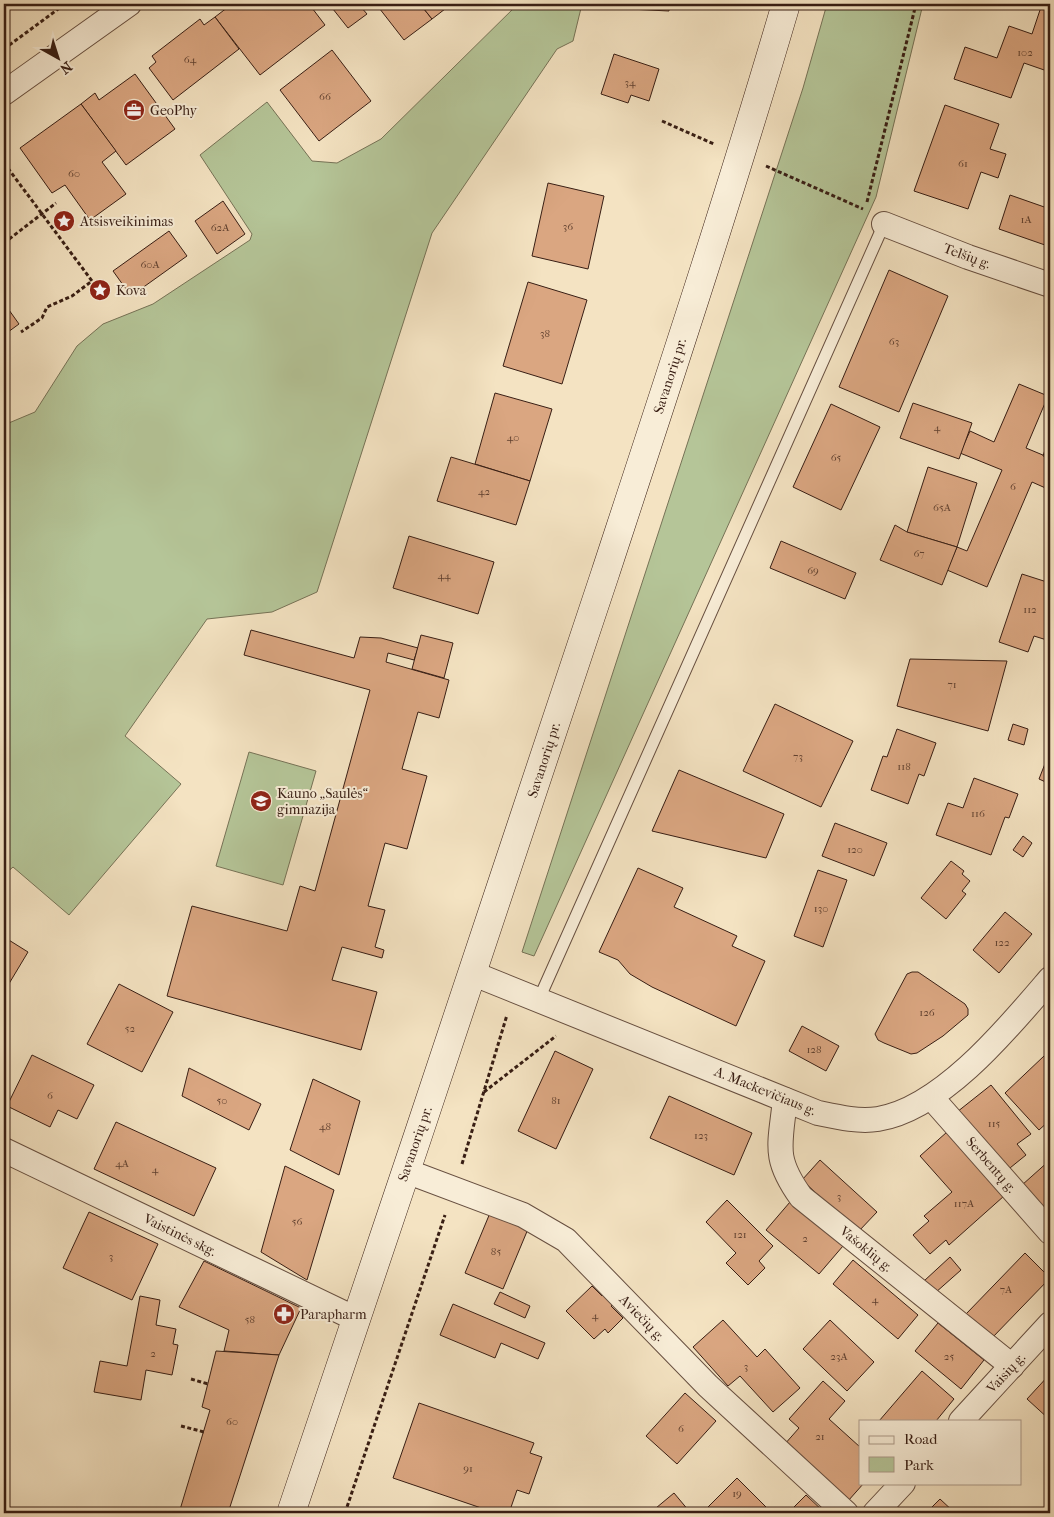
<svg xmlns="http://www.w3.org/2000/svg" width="1054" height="1517" font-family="'IM FELL French Canon',serif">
  <rect width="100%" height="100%" fill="#f4e3c2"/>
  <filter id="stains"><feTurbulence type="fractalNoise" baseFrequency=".004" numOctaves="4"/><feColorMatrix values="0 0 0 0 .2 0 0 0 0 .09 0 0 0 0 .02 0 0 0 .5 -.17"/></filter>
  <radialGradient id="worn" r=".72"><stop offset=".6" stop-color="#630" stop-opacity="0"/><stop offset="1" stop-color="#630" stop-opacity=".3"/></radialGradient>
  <g fill="#b5c598" stroke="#767256">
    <polygon points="518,4 582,4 573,41 557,49 432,233 317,592 272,612 207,619 125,736 181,784 69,915 13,867 4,875 4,425 35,412 77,346 103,324 153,304 250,240 252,234 200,155 267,102 312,161 337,163 381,139"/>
    <polygon points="827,4 923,4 876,197 534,956 522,952 803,88"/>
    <polygon points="249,752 316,771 283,885 216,866"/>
  </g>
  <g fill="#daa681" stroke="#381e14">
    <polygon points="232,4 309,4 325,25 260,75 215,17"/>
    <polygon points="329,4 365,4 361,7 367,14 348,28"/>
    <polygon points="376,4 420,4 432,19 404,40"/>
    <polygon points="420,4 442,4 445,9 432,19"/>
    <polygon points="630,4 669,4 669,11 629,9"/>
    <polygon points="1042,4 1050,6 1050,72 1024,63 1011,98 954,79 965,47 997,58 1009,26 1032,34"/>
    <polygon points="215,17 239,49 173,100 149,68 156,62 152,56 200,19 204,25"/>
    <polygon points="332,50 371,101 319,141 280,90"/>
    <polygon points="614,54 659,69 649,101 631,95 628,103 601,94"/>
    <polygon points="135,74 175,129 126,165 81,104 95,93 99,100"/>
    <polygon points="81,104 116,151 102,162 126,194 90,220 65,185 52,193 20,148"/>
    <polygon points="945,105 999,124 990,149 1006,154 998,178 981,172 968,209 914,191"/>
    <polygon points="548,183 604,196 588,269 532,256"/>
    <polygon points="1010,195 1050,209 1050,230 1045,245 999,229"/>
    <polygon points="223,201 245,234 217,254 195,221"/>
    <polygon points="169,231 187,256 131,296 113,271"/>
    <polygon points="889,270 948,296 899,412 839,387"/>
    <polygon points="528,282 587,300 562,384 503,366"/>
    <polygon points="4,303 19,324 4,335"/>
    <polygon points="1019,384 1048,396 1026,448 1050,458 1050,490 1032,482 987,587 947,570 957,547 967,551 1002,470 960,453 970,431 994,442"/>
    <polygon points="495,393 552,409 530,481 475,464"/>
    <polygon points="913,403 972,423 959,459 900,438"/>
    <polygon points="831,404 880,427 841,510 793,487"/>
    <polygon points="1050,434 1050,458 1043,456"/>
    <polygon points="451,457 530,481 516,525 437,501"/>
    <polygon points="928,467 977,483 957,547 907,532"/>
    <polygon points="895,525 907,532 957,547 942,585 880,560"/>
    <polygon points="409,536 494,562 478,614 393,588"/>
    <polygon points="781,541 856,573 845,599 770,568"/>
    <polygon points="1022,574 1050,583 1050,641 1034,636 1028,652 999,642"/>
    <polygon points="251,630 354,658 360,637 381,638 418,648 414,660 388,653 386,662 449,680 439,718 418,712 402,769 427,776 407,849 385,843 368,906 385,910 375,947 384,950 382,958 342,947 332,980 377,992 361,1050 167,996 192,906 287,931 300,886 315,891 370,690 244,655"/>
    <polygon points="421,635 453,643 444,678 412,669"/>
    <polygon points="910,659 1007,661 988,731 897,706"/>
    <polygon points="775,704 853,741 821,807 743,771"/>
    <polygon points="1013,724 1028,729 1024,745 1008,740"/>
    <polygon points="897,729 936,743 924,776 919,774 908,804 871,790 883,756 887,757"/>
    <polygon points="1050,751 1050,784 1039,779"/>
    <polygon points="679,770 784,814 766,858 652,831"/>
    <polygon points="974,778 1018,794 1009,818 1005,817 991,855 936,835 948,803 963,808"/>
    <polygon points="835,823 887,843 874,876 822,856"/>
    <polygon points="1023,836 1032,843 1023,857 1013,850"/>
    <polygon points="951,861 964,871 962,874 970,881 962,891 966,894 946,919 921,898"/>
    <polygon points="638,868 683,888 674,907 737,936 732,946 765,961 736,1026 652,987 630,974 618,960 599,952"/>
    <polygon points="818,870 847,880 823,947 794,936"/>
    <polygon points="1005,912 1032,934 999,973 973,950"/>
    <polygon points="4,937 28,952 4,992"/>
    <polygon points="912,972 918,972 965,1004 968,1009 968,1015 943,1036 917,1053 911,1054 884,1043 878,1040 875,1034 907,974"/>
    <polygon points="119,984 173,1012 142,1072 87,1044"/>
    <polygon points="802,1026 839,1046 826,1071 789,1051"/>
    <polygon points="555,1051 593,1069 556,1149 518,1131"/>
    <polygon points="32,1055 94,1085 77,1119 58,1110 50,1127 7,1106"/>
    <polygon points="1044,1056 1050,1066 1050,1120 1039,1130 1005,1093"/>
    <polygon points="189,1068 261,1104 249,1130 182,1096"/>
    <polygon points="313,1079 360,1101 339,1175 290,1150"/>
    <polygon points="991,1085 1031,1134 1017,1144 1026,1155 1005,1172 957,1112"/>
    <polygon points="669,1096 752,1133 734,1175 650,1138"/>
    <polygon points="116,1122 216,1168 194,1216 94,1169"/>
    <polygon points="947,1132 1004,1196 949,1245 946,1240 930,1254 913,1235 929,1221 924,1216 952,1192 920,1156"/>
    <polygon points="820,1160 877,1212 858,1232 802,1180"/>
    <polygon points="1050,1160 1050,1207 1046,1211 1022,1185"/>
    <polygon points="285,1166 334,1190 307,1280 261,1252"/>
    <polygon points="727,1200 773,1246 759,1261 765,1268 748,1285 726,1263 736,1253 706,1222"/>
    <polygon points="790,1202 843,1246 819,1274 766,1230"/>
    <polygon points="89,1212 158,1244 132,1300 63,1268"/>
    <polygon points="490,1213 528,1229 503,1289 465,1273"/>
    <polygon points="1025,1253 1050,1278 991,1339 966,1314"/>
    <polygon points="950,1257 961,1270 935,1293 924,1281"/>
    <polygon points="853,1260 918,1315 898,1339 833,1284"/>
    <polygon points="204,1261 301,1308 279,1355 224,1351 229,1330 179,1307"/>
    <polygon points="592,1286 602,1296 605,1293 615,1303 611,1306 623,1318 608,1333 605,1329 594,1339 566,1311"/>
    <polygon points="500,1292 530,1306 525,1318 494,1304"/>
    <polygon points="140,1296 160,1300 156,1325 176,1329 173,1344 178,1345 172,1375 146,1370 141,1400 94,1392 100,1361 127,1366"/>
    <polygon points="453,1304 545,1343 538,1359 501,1343 495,1358 440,1335"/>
    <polygon points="723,1320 757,1357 765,1349 800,1388 773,1412 740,1376 728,1386 693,1347"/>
    <polygon points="830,1320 874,1362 847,1391 803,1349"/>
    <polygon points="938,1323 984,1360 961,1389 915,1351"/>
    <polygon points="216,1351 279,1355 228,1513 179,1513 210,1410 202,1407"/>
    <polygon points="922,1371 954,1399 936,1421 879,1421"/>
    <polygon points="1050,1374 1050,1420 1027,1399"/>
    <polygon points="823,1381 845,1401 829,1419 860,1447 860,1483 864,1483 848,1501 784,1445 799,1428 789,1419"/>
    <polygon points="685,1393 716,1421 677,1464 646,1436"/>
    <polygon points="419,1403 534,1443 530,1453 542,1457 529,1494 517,1490 509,1513 496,1513 393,1478"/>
    <polygon points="737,1478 772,1513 712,1513 707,1508"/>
    <polygon points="674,1493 689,1511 687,1513 650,1513"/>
    <polygon points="806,1495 825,1513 788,1513"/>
    <polygon points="940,1499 955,1513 926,1513"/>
  </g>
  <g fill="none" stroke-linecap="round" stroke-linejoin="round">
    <g stroke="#674f40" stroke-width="13">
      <polyline id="lane" points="539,999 884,224"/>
    </g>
    <g stroke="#674f40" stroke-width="26">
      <g id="street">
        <polyline points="4,93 129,4"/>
        <polyline points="884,224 968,257 1050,285"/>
        <path d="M 474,974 L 818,1113 C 837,1117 858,1122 878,1119 C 942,1109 1009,1027 1050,979"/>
        <polyline points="931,1097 1050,1232"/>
        <path d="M 785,1100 C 780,1146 773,1158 801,1197 L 1012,1366"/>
        <polyline points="4,1150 356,1319"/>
        <polyline points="406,1171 523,1215 566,1240 708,1386 846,1513"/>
        <polyline points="961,1421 1050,1324"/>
        <polyline points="875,1513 903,1483"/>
      </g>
    </g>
    <g stroke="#381e14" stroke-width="29">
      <path id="secondary" d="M 291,1513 C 396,1200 502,888 605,574 C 667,385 730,195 786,4"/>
    </g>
    <g stroke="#381e14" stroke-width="3" stroke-dasharray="4 2.5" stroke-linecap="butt">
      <polyline points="4,49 65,4"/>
      <polyline points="662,121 714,144"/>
      <polyline points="4,163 92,281 72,296 47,307 42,318 21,332"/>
      <polyline points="766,166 863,209"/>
      <polyline points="867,202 916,4"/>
      <polyline points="4,243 56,203"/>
      <polyline points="484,1092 556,1036"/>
      <polyline points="462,1164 507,1015"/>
      <polyline points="191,1379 208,1384"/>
      <polyline points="181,1426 204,1432"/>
      <polyline points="345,1513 445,1215"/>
    </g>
    <use href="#lane" stroke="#f8edd7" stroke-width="11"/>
    <use href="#street" stroke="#f8edd7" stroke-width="24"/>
    <use href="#secondary" stroke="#f8edd7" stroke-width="28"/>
  </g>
  <defs>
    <g id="office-disc" transform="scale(1.125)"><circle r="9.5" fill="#8f2418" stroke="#f8edd7"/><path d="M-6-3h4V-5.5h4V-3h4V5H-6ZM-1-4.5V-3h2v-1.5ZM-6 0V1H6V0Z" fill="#fff"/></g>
    <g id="sight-disc" transform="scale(1.125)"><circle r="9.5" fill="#8f2418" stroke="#f8edd7"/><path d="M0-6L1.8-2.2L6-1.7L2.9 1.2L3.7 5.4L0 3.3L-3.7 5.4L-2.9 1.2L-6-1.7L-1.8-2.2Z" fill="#fff"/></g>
    <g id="school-disc" transform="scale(1.125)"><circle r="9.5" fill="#8f2418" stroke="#f8edd7"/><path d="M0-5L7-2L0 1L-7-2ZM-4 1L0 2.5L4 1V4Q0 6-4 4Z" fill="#fff"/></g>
    <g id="pharmacy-disc" transform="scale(1.125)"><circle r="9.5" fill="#8f2418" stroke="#f8edd7"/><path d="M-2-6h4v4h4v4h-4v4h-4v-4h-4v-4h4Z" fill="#fff"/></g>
  </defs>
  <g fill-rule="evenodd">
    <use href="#office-disc" x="134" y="110"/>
    <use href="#sight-disc" x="64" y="221"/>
    <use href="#sight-disc" x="100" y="290"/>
    <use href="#school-disc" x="261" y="801"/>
    <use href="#pharmacy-disc" x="284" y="1314"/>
  </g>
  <g text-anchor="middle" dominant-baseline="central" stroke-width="4" stroke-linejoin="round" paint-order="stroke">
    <g font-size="11" fill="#60402f">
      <text x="1025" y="52">102</text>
      <text x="190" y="59">64</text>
      <text x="630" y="82">34</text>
      <text x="325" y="96">66</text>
      <text x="963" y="163">61</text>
      <text x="74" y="173">60</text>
      <text x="1026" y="219">1A</text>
      <text x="568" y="226">36</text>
      <text x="220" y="227">62A</text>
      <text x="150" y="264">60A</text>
      <text x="545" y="333">38</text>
      <text x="894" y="341">63</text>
      <text x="937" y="427">4</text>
      <text x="513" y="437">40</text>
      <text x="836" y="457">65</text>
      <text x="1013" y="486">6</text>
      <text x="484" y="491">42</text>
      <text x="942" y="507">65A</text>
      <text x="919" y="553">67</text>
      <text x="813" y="570">69</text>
      <text x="444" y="575">44</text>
      <text x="1030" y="609">112</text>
      <text x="952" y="684">71</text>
      <text x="798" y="756">73</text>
      <text x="904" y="766">118</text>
      <text x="978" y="813">116</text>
      <text x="855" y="849">120</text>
      <text x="821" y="908">130</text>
      <text x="1002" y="942">122</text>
      <text x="927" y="1012">126</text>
      <text x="130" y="1028">52</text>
      <text x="814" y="1049">128</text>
      <text x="50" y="1095">6</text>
      <text x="222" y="1100">50</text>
      <text x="556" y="1100">81</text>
      <text x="994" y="1123">115</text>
      <text x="325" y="1126">48</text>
      <text x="701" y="1135">123</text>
      <text x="122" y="1163">4A</text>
      <text x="155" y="1169">4</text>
      <text x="839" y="1196">3</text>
      <text x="964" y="1203">117A</text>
      <text x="297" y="1221">56</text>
      <text x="740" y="1234">121</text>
      <text x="805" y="1238">2</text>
      <text x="496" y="1251">85</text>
      <text x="111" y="1256">3</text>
      <text x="1006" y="1289">7A</text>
      <text x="875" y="1299">4</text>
      <text x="595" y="1315">4</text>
      <text x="250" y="1319">58</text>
      <text x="153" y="1353">2</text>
      <text x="839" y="1356">23A</text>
      <text x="949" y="1356">25</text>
      <text x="746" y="1366">3</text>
      <text x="232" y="1421">60</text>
      <text x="681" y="1428">6</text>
      <text x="820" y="1436">21</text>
      <text x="468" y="1468">91</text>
      <text x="737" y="1493">19</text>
    </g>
    <g font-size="14" fill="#381e14" stroke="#f8edd7" text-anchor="start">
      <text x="150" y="110">GeoPhy</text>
      <text x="80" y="221">Atsisveikinimas</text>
      <text x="116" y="290">Kova</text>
      <text x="277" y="793">Kauno „Saulės“<tspan x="277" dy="16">gimnazija</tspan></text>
      <text x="300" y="1314">Parapharm</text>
    </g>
    <g font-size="14" fill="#381e14" stroke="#f8edd7">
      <text transform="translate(967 256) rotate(20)">Telšių g.</text>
      <text transform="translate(670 376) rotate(-72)">Savanorių pr.</text>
      <text transform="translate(544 760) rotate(-72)">Savanorių pr.</text>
      <text transform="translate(765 1091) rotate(22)">A. Mackevičiaus g.</text>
      <text transform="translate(415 1144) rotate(-71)">Savanorių pr.</text>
      <text transform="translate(991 1165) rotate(49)">Serbentų g.</text>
      <text transform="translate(180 1235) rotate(26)">Vaistinės skg.</text>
      <text transform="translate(866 1249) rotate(39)">Vašoklių g.</text>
      <text transform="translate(642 1318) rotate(46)">Aviečių g.</text>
      <text transform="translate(1006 1373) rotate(-47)">Vaisių g.</text>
    </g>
  </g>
  <rect width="1054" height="1517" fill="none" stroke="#f4e3c2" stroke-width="20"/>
  <rect x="5" y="5" width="1044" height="1507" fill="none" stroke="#381e14" stroke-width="2.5"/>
  <rect x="10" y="10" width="1034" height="1497" fill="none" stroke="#381e14"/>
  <rect x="859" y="1420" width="162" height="65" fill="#f8edd7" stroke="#ab9a89"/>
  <rect x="869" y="1436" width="25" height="8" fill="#f8edd7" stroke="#ab9a89"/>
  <text x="904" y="1444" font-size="15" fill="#381e14">Road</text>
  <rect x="869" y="1457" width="25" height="15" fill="#b5c598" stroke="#ab9a89"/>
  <text x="904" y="1470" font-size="15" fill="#381e14">Park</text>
  <g transform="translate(58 58) rotate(141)" stroke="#f8edd7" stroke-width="4" paint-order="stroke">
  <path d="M0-4L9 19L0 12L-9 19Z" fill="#381e14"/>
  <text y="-8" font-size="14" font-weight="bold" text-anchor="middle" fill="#381e14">N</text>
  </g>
  <rect width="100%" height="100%" filter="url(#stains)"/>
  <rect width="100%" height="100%" fill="url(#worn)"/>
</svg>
